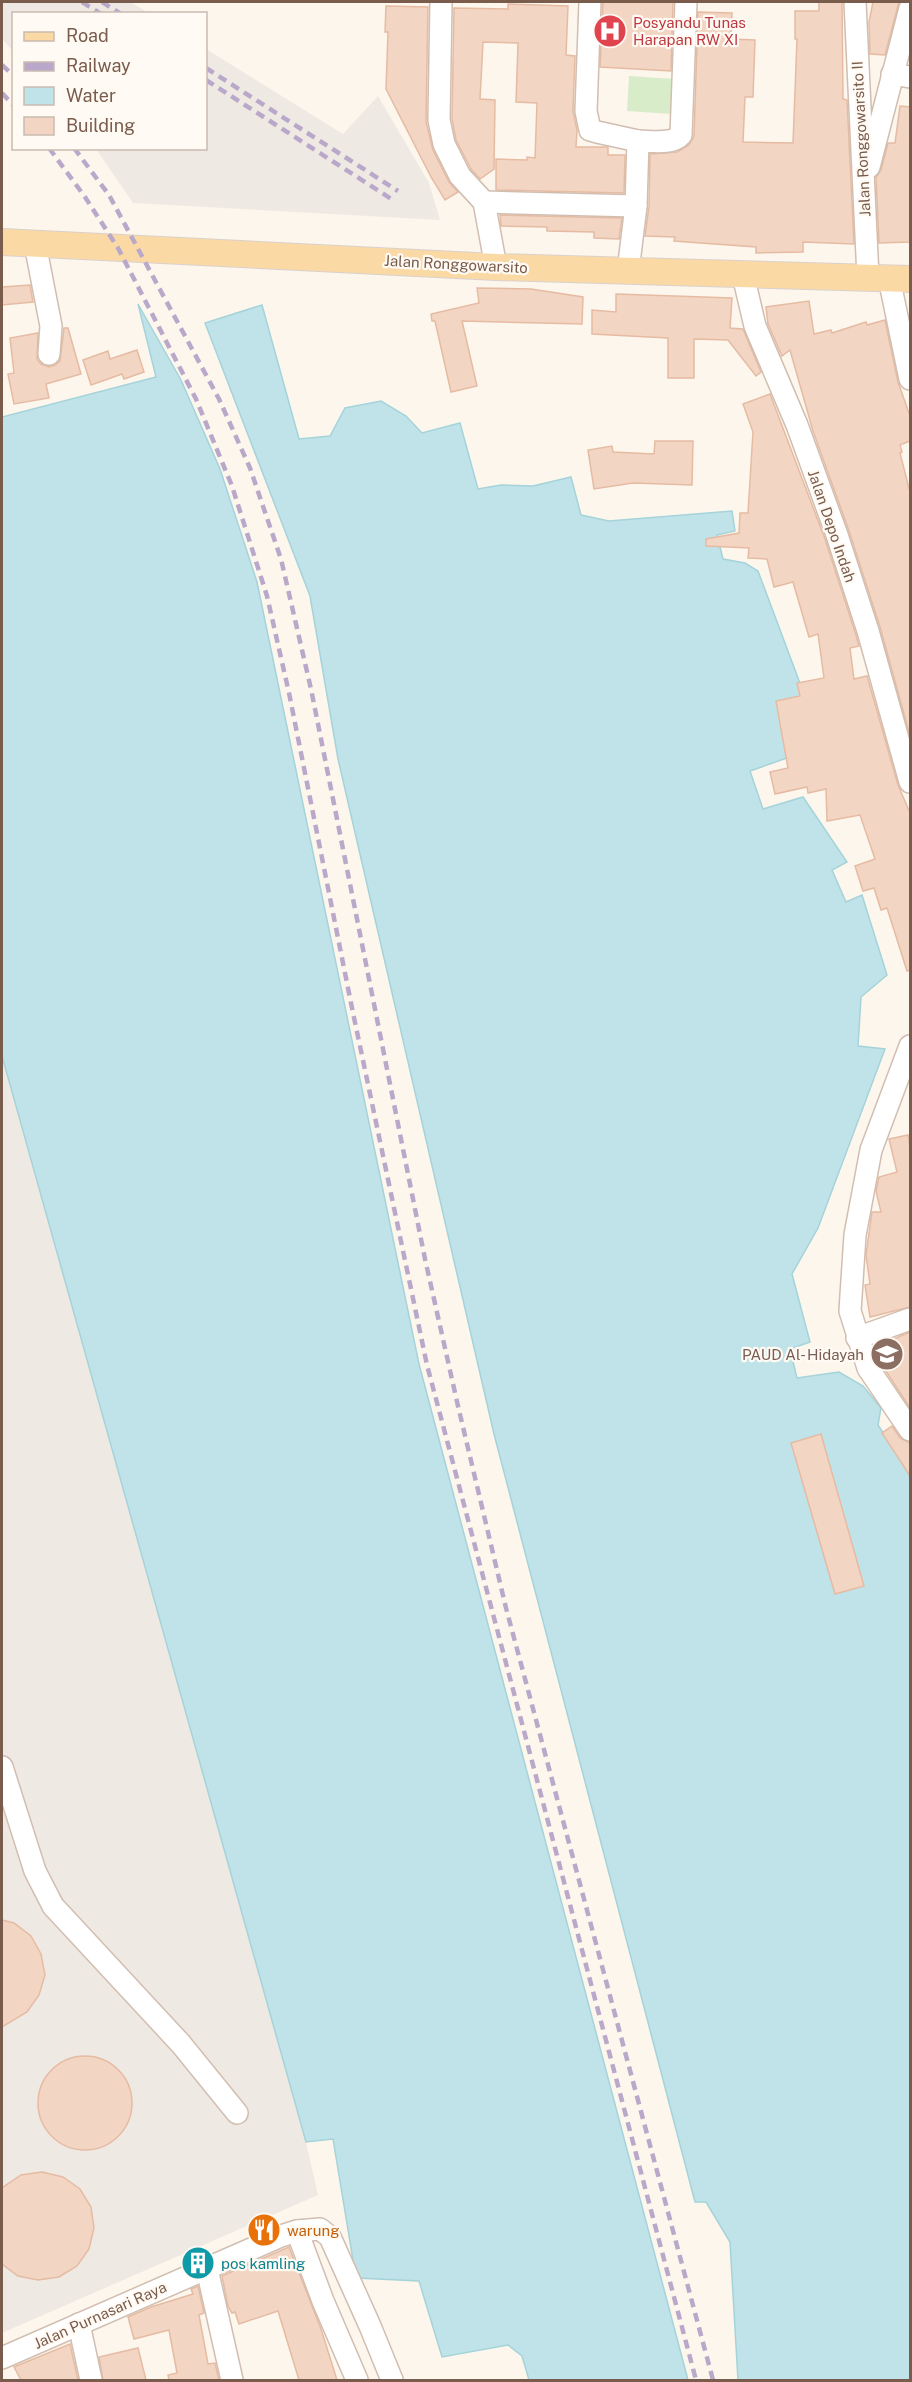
<svg xmlns="http://www.w3.org/2000/svg" width="912" height="2382" font-family="'Public Sans',sans-serif">
  <rect width="100%" height="100%" fill="#fdf6ec"/>
  <g fill="#efe9e4">
    <polygon points="2,2 130,2 149,13 14,14 13,51 2,39"/>
    <polygon points="206,49 343,134 378,96 429,183 440,220 133,203 96,149 206,148"/>
    <polygon points="2,1056 306,2142 318,2195 2,2333"/>
  </g>
  <polygon fill="#d8ecc9" points="629,76 674,79 671,114 627,111"/>
  <g fill="#bfe3e8" stroke="#a5d3da" stroke-width="1.5">
    <polygon points="138,304 181,380 220,469 257,582 419,1364 688,2380 529,2380 522,2356 508,2345 442,2357 419,2281 356,2278 333,2139 306,2142 2,1056 2,417 156,377"/>
    <polygon points="262,305 299,439 330,436 345,408 381,401 406,416 422,433 460,423 478,489 501,485 533,486 571,477 581,515 609,521 732,511 735,531 717,535 723,559 745,563 758,571 804,694 787,758 750,771 763,809 803,797 847,862 832,870 846,902 862,895 887,975 861,997 858,1046 885,1049 818,1228 792,1274 810,1342 790,1349 797,1378 839,1372 863,1386 881,1408 878,1425 907,1469 910,1478 910,2380 738,2380 730,2242 706,2202 695,2202 494,1434 338,759 310,596 205,323"/>
  </g>
  <g fill="#f3d5c3" stroke="#e6bba3" stroke-width="1.5">
    <polygon points="603,2 673,2 671,71 600,67"/>
    <polygon points="819,2 842,2 843,99 847,100 854,244 803,242 803,252 756,253 756,247 674,241 675,237 645,236 649,206 650,154 677,152 689,145 694,136 698,12 732,13 731,39 755,40 753,97 745,97 743,142 793,143 797,39 795,39 795,11 819,11"/>
    <polygon points="873,2 899,2 885,55 870,54 869,22"/>
    <polygon points="508,4 568,6 566,55 575,56 573,111 577,130 576,147 608,147 608,155 625,155 624,193 496,190 496,159 527,160 527,157 535,158 537,103 516,102 518,43 483,42 480,99 495,100 494,169 480,179 471,169 456,140 452,119 454,8 508,9"/>
    <polygon points="386,6 428,7 426,122 433,150 449,182 458,192 445,200 431,177 386,89 388,32 385,32"/>
    <polygon points="900,106 910,107 910,242 879,243 876,177 881,170 888,143 895,143"/>
    <polygon points="500,215 622,218 619,239 594,238 594,232 547,231 547,227 501,226"/>
    <polygon points="30,285 33,302 2,305 2,287"/>
    <polygon points="477,288 531,289 583,297 582,324 462,321 477,386 451,392 435,321 432,321 431,314 479,303"/>
    <polygon points="616,294 732,298 730,328 743,329 761,372 756,376 728,340 694,339 694,378 668,378 668,338 592,334 592,310 616,312"/>
    <polygon points="809,301 814,334 831,330 832,333 866,322 867,325 885,320 898,382 910,416 910,441 900,445 902,452 900,453 910,492 910,736 880,627 849,531 813,431 790,350 782,356 768,324 766,307"/>
    <polygon points="64,328 68,328 81,374 46,384 49,398 14,404 8,374 14,373 10,338 38,333 37,359 41,364 49,367 55,365 60,361"/>
    <polygon points="137,350 144,372 124,379 122,374 91,385 83,360 108,351 110,359"/>
    <polygon points="770,394 825,539 856,635 859,646 850,648 854,679 867,676 898,785 910,813 910,970 907,971 887,908 881,910 874,888 863,891 855,866 875,859 860,815 827,821 826,789 808,793 807,787 775,794 770,772 788,768 776,701 800,696 797,683 824,678 818,634 809,637 793,582 774,587 767,559 748,558 749,548 706,546 706,539 739,533 740,513 748,513 753,432 743,404"/>
    <polygon points="655,441 693,441 692,485 633,483 594,489 588,450 612,446 613,452 654,454"/>
    <polygon points="908,1135 910,1148 910,1307 870,1317 865,1285 870,1284 866,1255 872,1212 881,1212 876,1191 879,1177 897,1172 889,1139"/>
    <polygon points="910,1332 910,1408 880,1362 875,1347"/>
    <polygon points="892,1426 900,1438 910,1443 910,1476 882,1433"/>
    <polygon points="821,1434 864,1586 835,1594 791,1443"/>
    <polygon points="2,1920 14,1923 31,1936 41,1954 45,1975 39,1995 27,2012 2,2027"/>
    <circle cx="85" cy="2103" r="47"/>
    <polygon points="42,2172 63,2177 80,2189 91,2207 94,2228 89,2249 77,2266 59,2277 38,2280 18,2276 2,2264 2,2188 21,2175"/>
    <polygon points="289,2247 321,2329 337,2380 299,2380 278,2311 239,2324 235,2312 232,2313 228,2306 222,2276"/>
    <polygon points="198,2286 204,2313 199,2315 208,2364 215,2363 219,2380 169,2380 168,2375 177,2373 169,2330 134,2339 128,2317 151,2307 193,2294 191,2289"/>
    <polygon points="70,2344 78,2380 21,2380 14,2367"/>
    <polygon points="138,2348 146,2380 103,2380 99,2357"/>
  </g>
  <g fill="none" stroke-linecap="round" stroke-linejoin="round">
    <g stroke="#d1beb0" stroke-width="24">
      <g id="minor">
        <polyline points="441,2 439,120 444,144 460,176 484,202 496,267"/>
        <polyline points="590,2 586,111 590,130 597,132 638,141"/>
        <polyline points="855,2 868,277"/>
        <polyline points="892,74 910,77"/>
        <polyline points="869,167 910,8"/>
        <polyline points="484,202 636,206"/>
        <polyline points="35,244 51,326 49,354"/>
        <path d="M 628,271 L 636,206 L 638,141 C 651,141 672,145 681,135 L 686,2"/>
        <polyline points="743,275 755,326 797,425 837,535 868,631 910,782"/>
        <polyline points="889,278 910,379"/>
        <polyline points="910,1046 871,1150 855,1235 850,1311 868,1368 910,1430"/>
        <polyline points="857,1338 910,1319"/>
        <polyline points="2,1767 35,1871 53,1906 181,2044 237,2113"/>
        <polyline points="297,2231 323,2301 357,2380"/>
        <polyline points="207,2269 232,2380"/>
        <polyline points="79,2324 91,2380"/>
        <polyline points="2,2358 281,2236 297,2231 320,2229 330,2237 370,2326 392,2380"/>
      </g>
    </g>
    <g stroke="#dad1cd" stroke-width="28">
      <polyline id="major" points="2,242 496,267 910,279"/>
    </g>
    <use href="#minor" stroke="#fff" stroke-width="21"/>
    <use href="#major" stroke="#fbd9a5" stroke-width="26"/>
    <g stroke="#b9a8c9" stroke-width="4.5" stroke-dasharray="9 6" stroke-linecap="butt">
      <polyline points="82,2 101,14"/>
      <polyline points="102,2 121,14"/>
      <polyline points="2,65 14,76"/>
      <polyline points="206,68 398,191"/>
      <polyline points="206,80 393,200"/>
      <polyline points="2,93 14,106"/>
      <polyline points="49,148 85,197 118,248 196,399 232,486 267,596 289,693 352,1008 427,1365 696,2380"/>
      <polyline points="74,148 109,195 219,399 250,468 281,559 311,689 425,1259 458,1406 506,1608 713,2380"/>
    </g>
  </g>
  <defs>
    <g id="hospital-disc" transform="scale(1.725)"><circle r="9.5" fill="#e0444e" stroke="#fffaf3"/><path d="M-5-5h3v3.5h4V-5h3V5h-3V1.5h-4V5h-3Z" fill="#fff"/></g>
    <g id="school-disc" transform="scale(1.725)"><circle r="9.5" fill="#8d6e63" stroke="#fffaf3"/><path d="M0-5L7-2L0 1L-7-2ZM-4 1L0 2.5L4 1V4Q0 6-4 4Z" fill="#fff"/></g>
    <g id="restaurant-disc" transform="scale(1.725)"><circle r="9.5" fill="#e8710a" stroke="#fffaf3"/><path d="M-5-6h1v4h1v-4h1v4h1v-4h1v5L-1.5 .5V6h-2V.5L-5-1ZM5-6V6H3V1.5H1.5Q1.5-4 5-6Z" fill="#fff"/></g>
    <g id="building-disc" transform="scale(1.725)"><circle r="9.5" fill="#0f9aa8" stroke="#fffaf3"/><path d="M-4-6H4V6H1V3H-1V6H-4ZM-2.5-4.3h1.7v1.8h-1.7ZM.8-4.3h1.7v1.8H.8ZM-2.5-1h1.7V.8h-1.7ZM.8-1h1.7V.8H.8Z" fill="#fff"/></g>
  </defs>
  <g fill-rule="evenodd">
    <use href="#hospital-disc" x="610" y="31"/>
    <use href="#school-disc" x="887" y="1354"/>
    <use href="#restaurant-disc" x="264" y="2230"/>
    <use href="#building-disc" x="198" y="2263"/>
  </g>
  <g text-anchor="middle" dominant-baseline="central" stroke-width="4.5" stroke-linejoin="round" paint-order="stroke">
    <g font-size="15" fill="#be3a42" stroke="#fffaf3" text-anchor="start">
      <text x="633" y="22">Posyandu Tunas<tspan x="633" dy="17">Harapan RW XI</tspan></text>
    </g>
    <g font-size="15" fill="#7a5c4d" stroke="#fffaf3">
      <text transform="translate(861 139) rotate(-93)">Jalan Ronggowarsito II</text>
      <text transform="translate(456 264) rotate(3)">Jalan Ronggowarsito</text>
      <text transform="translate(832 526) rotate(71)">Jalan Depo Indah</text>
      <text transform="translate(100 2315) rotate(-24)">Jalan Purnasari Raya</text>
    </g>
    <g font-size="15" fill="#785e54" stroke="#fffaf3" text-anchor="end">
      <text x="864" y="1354">PAUD Al- Hidayah</text>
    </g>
    <g font-size="15" fill="#c56008" stroke="#fffaf3" text-anchor="start">
      <text x="287" y="2230">warung</text>
    </g>
    <g font-size="15" fill="#0d838f" stroke="#fffaf3" text-anchor="start">
      <text x="221" y="2263">pos kamling</text>
    </g>
  </g>
  <rect width="912" height="2382" fill="none" stroke="#7a5c4d" stroke-width="6"/>
  <rect x="12" y="12" width="195" height="138" fill="#fffaf3" stroke="#cabbb1" stroke-width="1.5"/>
  <rect x="24" y="32" width="30" height="9" fill="#fbd9a5" stroke="#cabbb1" stroke-width="1.5"/>
  <text x="66" y="42" font-size="18" fill="#7a5c4d">Road</text>
  <rect x="24" y="62" width="30" height="9" fill="#b9a8c9" stroke="#cabbb1" stroke-width="1.5"/>
  <text x="66" y="72" font-size="18" fill="#7a5c4d">Railway</text>
  <rect x="24" y="87" width="30" height="18" fill="#bfe3e8" stroke="#cabbb1" stroke-width="1.5"/>
  <text x="66" y="102" font-size="18" fill="#7a5c4d">Water</text>
  <rect x="24" y="117" width="30" height="18" fill="#f3d5c3" stroke="#cabbb1" stroke-width="1.5"/>
  <text x="66" y="132" font-size="18" fill="#7a5c4d">Building</text>
</svg>
